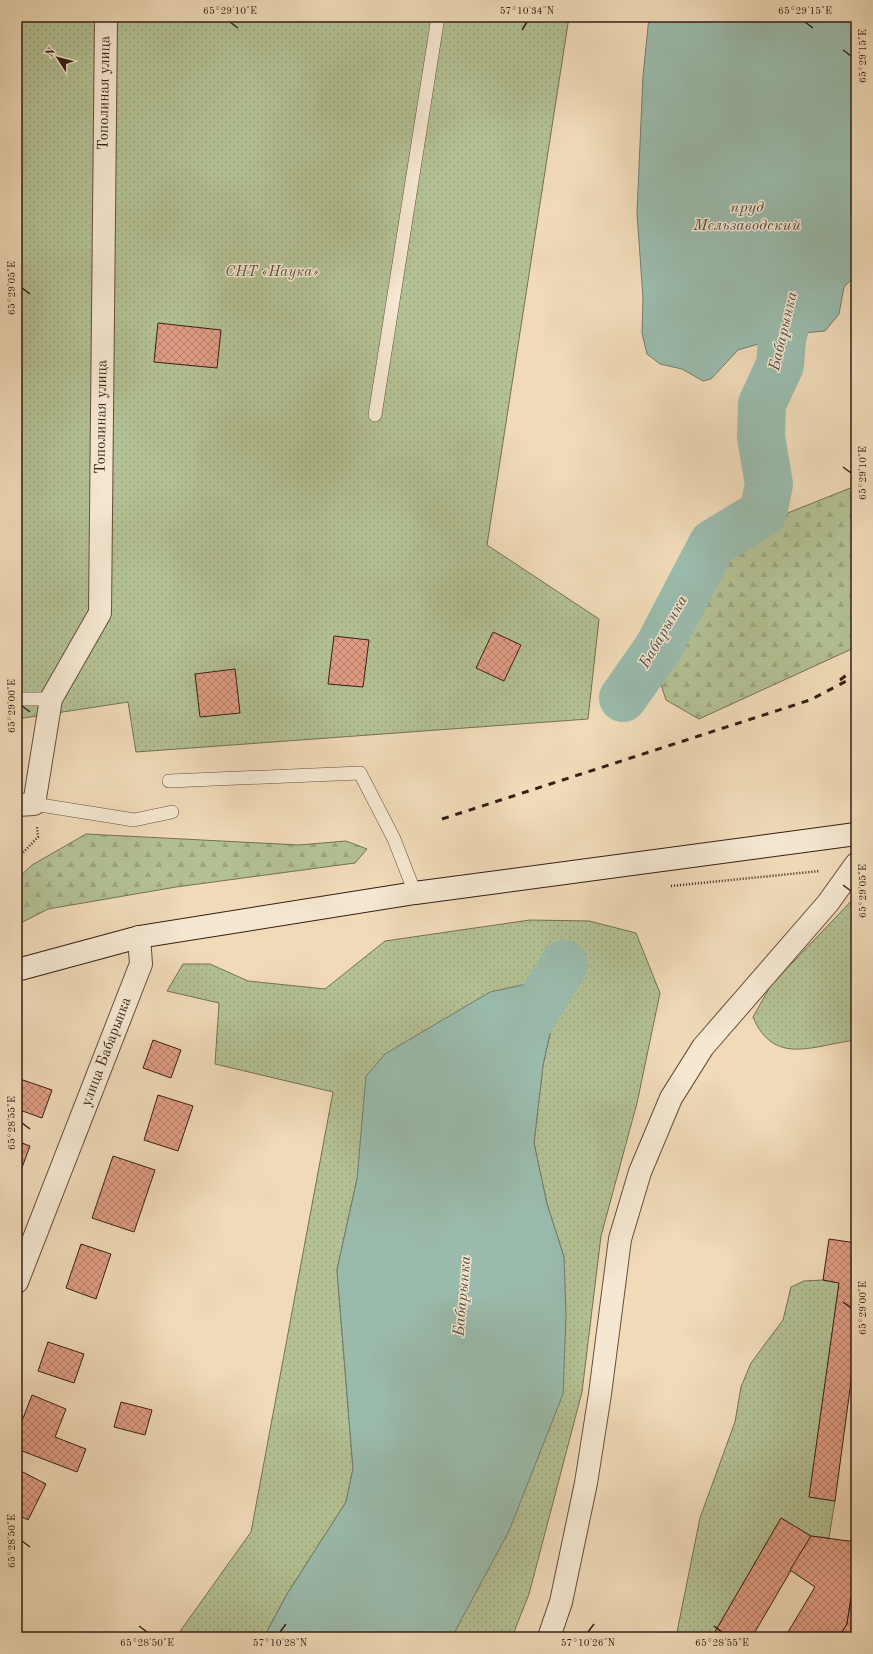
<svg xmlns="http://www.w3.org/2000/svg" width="873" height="1654" font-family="'Old Standard TT',serif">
  <defs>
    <pattern id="grass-dots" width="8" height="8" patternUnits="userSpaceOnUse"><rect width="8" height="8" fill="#b3c194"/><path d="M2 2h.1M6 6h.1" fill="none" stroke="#9ba57f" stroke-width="1.8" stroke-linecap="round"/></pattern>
    <pattern id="forest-firs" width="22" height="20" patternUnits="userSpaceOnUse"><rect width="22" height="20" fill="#b3c194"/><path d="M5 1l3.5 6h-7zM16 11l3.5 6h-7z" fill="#9ba57f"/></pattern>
    <pattern id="building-cross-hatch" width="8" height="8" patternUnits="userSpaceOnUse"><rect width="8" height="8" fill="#e09d84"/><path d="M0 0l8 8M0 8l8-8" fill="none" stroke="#b67f6b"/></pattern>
  </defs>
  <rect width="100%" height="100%" fill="#f0dab8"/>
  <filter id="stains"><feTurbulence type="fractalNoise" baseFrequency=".005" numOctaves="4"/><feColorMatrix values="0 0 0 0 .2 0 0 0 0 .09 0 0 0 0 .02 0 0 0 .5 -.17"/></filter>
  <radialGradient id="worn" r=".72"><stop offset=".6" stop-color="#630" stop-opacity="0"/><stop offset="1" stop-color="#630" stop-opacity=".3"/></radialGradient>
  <g fill="url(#grass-dots)" stroke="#747054">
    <polygon points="17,17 569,17 487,545 599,619 588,719 136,752 128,702 17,719"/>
    <path d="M 856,896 L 856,1040 C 814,1045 774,1067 753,1017 L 771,985 Z"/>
    <polygon points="530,920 589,921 636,933 660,993 637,1103 601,1236 582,1392 529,1594 512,1637 452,1637 470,1600 564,1257 547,1204 534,1143 543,1065 558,998 357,1179 337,1270 353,1469 346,1502 287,1594 264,1637 176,1637 251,1532 333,1092 215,1064 219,1003 167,991 183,964 210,964 248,981 325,989 385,941"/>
    <polygon points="823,1280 839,1283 810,1497 835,1501 829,1538 811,1536 781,1518 712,1637 676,1637 700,1518 735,1422 741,1387 751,1363 783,1320 791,1287 804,1281"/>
  </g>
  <g fill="url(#forest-firs)" stroke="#747054">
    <polygon points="856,477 856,647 699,719 666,700 657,672 719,552 770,520 853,487"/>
    <polygon points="86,834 299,845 346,841 367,849 355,863 176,887 48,909 17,925 17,879 32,865"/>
  </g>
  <g fill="#9abbac" stroke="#727c6f">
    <polygon points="649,17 856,17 856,275 844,287 839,314 825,331 792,334 738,350 711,379 703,381 682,369 660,364 647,354 642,333 643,298 637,213 643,76"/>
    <polygon points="536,982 558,998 543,1065 534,1143 547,1204 564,1257 566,1315 563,1394 509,1531 452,1637 264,1637 287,1594 346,1502 353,1469 337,1270 357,1179 366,1076 385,1054 490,992"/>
  </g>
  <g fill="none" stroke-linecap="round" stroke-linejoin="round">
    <g stroke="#9abbac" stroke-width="48">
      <polyline points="623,698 658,648 713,543 763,513 769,484 761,437 762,404 780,365 782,339 798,273"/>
      <polyline points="514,1047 564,964"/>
    </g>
  </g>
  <g fill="url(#building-cross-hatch)" stroke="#361e14">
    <polygon points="158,323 221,330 217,368 154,362"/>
    <polygon points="493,632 521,645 504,681 476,668"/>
    <polygon points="334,636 369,640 363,687 328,684"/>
    <polygon points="235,669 240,713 200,717 195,674"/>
    <polygon points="153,1040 181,1050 171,1078 143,1068"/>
    <polygon points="17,1078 52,1090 42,1118 17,1109"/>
    <polygon points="158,1095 193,1106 178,1151 144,1140"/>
    <polygon points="17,1141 30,1146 17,1181"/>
    <polygon points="113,1156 155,1170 134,1232 92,1218"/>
    <polygon points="829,1239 856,1243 856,1344 835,1501 809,1497 839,1283 823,1280"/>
    <polygon points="81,1244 111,1254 96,1299 66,1288"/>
    <polygon points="48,1342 84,1354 74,1383 38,1371"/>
    <polygon points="32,1395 66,1409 55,1437 86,1449 77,1472 17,1449 17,1434"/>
    <polygon points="121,1402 152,1410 145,1435 114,1427"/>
    <polygon points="17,1469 46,1484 28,1520 17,1514"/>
    <polygon points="781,1518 811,1536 752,1637 712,1637"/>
    <polygon points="811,1536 856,1542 856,1565 847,1624 839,1637 785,1637 815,1587 790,1570"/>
    <polygon points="856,1565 856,1637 839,1637 847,1624"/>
  </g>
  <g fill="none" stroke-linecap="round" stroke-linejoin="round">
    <g stroke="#644d3d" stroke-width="14">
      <g id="lane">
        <polyline points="375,415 438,17"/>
        <polyline points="17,699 51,699"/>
        <polyline points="169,781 360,773 394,839 415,893"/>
        <polyline points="34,804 134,820 172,812"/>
      </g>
    </g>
    <g stroke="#644d3d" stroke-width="24">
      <g id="street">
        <polyline points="17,805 34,804 51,699 100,613 106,17"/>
        <polyline points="17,1282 141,964 139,937"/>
        <polyline points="549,1637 561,1602 586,1483 600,1394 620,1239 640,1172 671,1098 703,1047 828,903 856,864"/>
      </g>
    </g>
    <g stroke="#361e14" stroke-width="24">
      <polyline id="secondary" points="17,970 139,937 415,893 856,834"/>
    </g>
    <g stroke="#361e14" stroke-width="2.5" stroke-dasharray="1 2" stroke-linecap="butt">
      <polyline points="17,859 38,837 37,827"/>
      <polyline points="671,886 820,871"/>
    </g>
    <use href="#lane" stroke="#f5e7d1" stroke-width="13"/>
    <use href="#street" stroke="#f5e7d1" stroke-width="22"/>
    <use href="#secondary" stroke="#f5e7d1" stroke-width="22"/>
    <g stroke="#361e14" stroke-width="3" stroke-dasharray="7 7" stroke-linecap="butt">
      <polyline points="840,680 856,668"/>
      <polyline points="442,819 810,700 856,676"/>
    </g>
  </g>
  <path fill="none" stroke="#361e14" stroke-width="1.5" d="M 230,22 L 238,28M 805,22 L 813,28M 522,30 L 527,22M 843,50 L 851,56M 22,288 L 30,294M 843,467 L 851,473M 22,706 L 30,712M 843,885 L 851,891M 22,1123 L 30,1129M 843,1302 L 851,1308M 22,1541 L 30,1547M 139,1626 L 147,1632M 714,1626 L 722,1632M 280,1632 L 286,1624M 588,1632 L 594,1624"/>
  <g text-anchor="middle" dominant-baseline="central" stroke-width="3" stroke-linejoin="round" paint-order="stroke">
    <g font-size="15" fill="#361e14" stroke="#f5e7d1">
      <text transform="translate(105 93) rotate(-89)">Тополиная улица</text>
      <text transform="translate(102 417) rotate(-89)">Тополиная улица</text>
      <text transform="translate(107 1052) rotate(-69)">улица Бабарынка</text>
    </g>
    <g font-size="15" font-style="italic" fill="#5c4f3a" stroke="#f5e7d1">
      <text x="272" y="272">СНТ «Наука»</text>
    </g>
    <g font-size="16" font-style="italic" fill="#544d42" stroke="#f5e7d1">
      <text x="747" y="208">пруд<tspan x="747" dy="18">Мельзаводский</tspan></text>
      <text transform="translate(784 331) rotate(-77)">Бабарынка</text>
      <text transform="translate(664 632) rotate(-60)">Бабарынка</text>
      <text transform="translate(463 1296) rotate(-85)">Бабарынка</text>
    </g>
  </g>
  <rect width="873" height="1654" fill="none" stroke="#f0dab8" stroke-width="44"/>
  <g transform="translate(58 58) rotate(306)" stroke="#f5e7d1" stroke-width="3" paint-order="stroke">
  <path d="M0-3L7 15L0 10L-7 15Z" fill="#361e14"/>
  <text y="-6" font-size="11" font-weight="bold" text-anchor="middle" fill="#361e14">N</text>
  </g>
  <rect x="22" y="22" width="829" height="1610" fill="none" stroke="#361e14" stroke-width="1.5"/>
  <g font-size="10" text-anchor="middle" fill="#361e14">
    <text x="230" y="14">65°29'10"E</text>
    <text x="527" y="14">57°10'34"N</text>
    <text x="805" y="14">65°29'15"E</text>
    <text transform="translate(862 56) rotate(-90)" y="4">65°29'15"E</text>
    <text transform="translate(11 288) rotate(-90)" y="4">65°29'05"E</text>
    <text transform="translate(862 473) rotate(-90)" y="4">65°29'10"E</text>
    <text transform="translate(11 706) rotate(-90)" y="4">65°29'00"E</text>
    <text transform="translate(862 891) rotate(-90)" y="4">65°29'05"E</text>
    <text transform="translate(11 1123) rotate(-90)" y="4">65°28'55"E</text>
    <text transform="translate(862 1308) rotate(-90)" y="4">65°29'00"E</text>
    <text transform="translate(11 1541) rotate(-90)" y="4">65°28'50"E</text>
    <text x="147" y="1646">65°28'50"E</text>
    <text x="280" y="1646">57°10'28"N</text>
    <text x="588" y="1646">57°10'26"N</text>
    <text x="722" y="1646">65°28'55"E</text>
  </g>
  <rect width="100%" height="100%" filter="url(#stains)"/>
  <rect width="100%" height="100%" fill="url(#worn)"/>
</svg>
